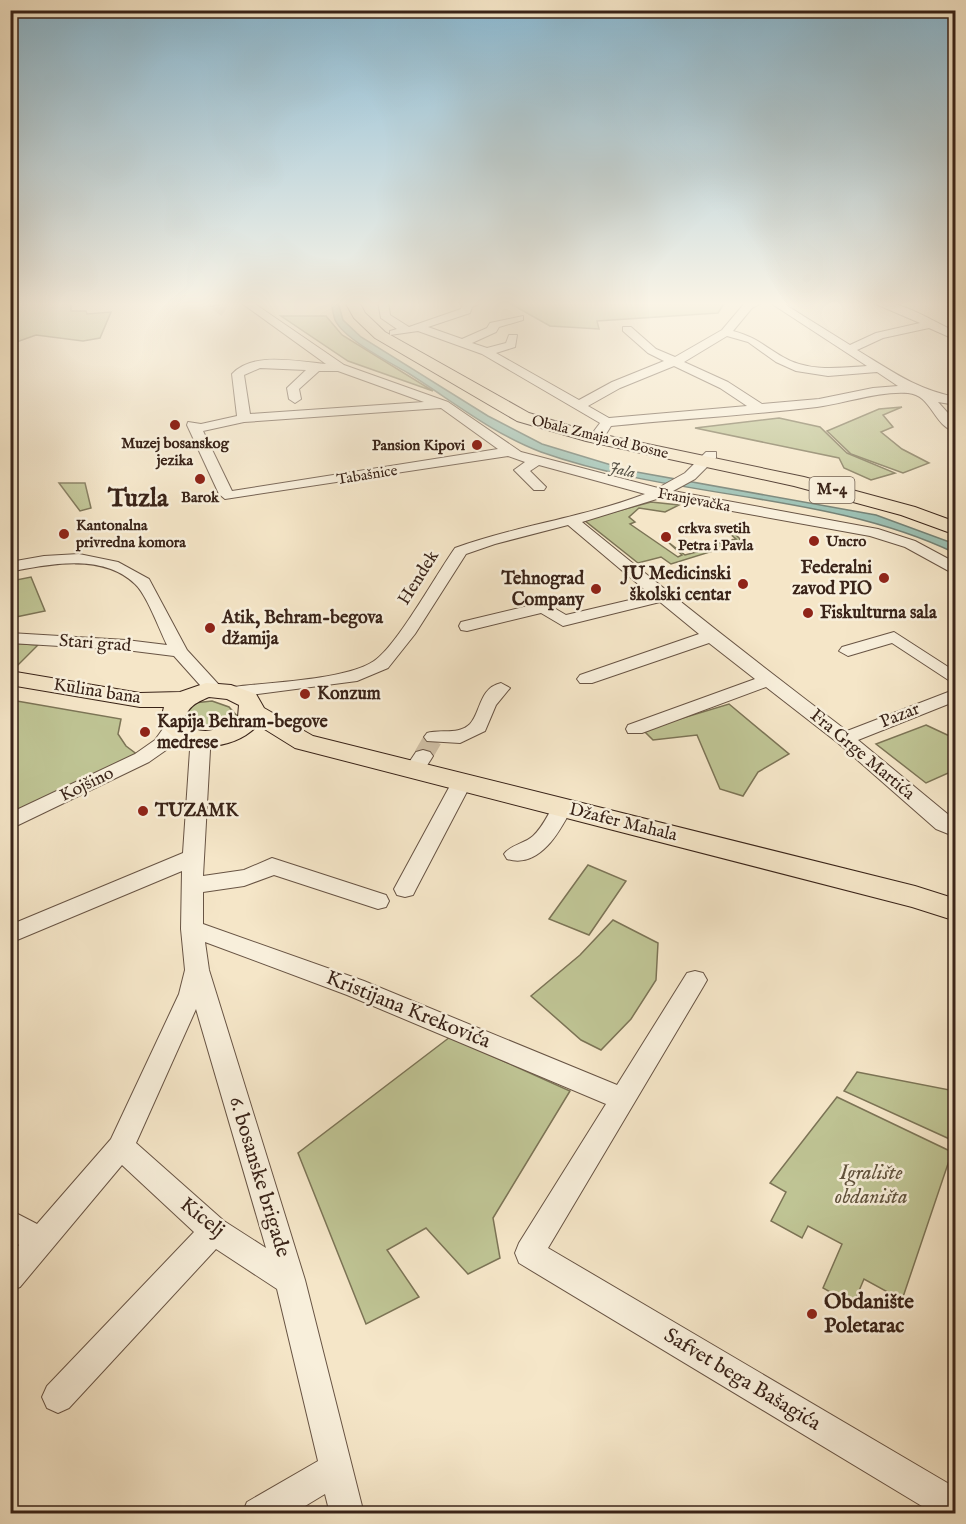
<svg xmlns="http://www.w3.org/2000/svg" width="966" height="1524" font-family="'IM FELL English',serif">
  <rect width="100%" height="100%" fill="#f5e6c8"/>
  <filter id="stains"><feTurbulence type="fractalNoise" baseFrequency=".00333" numOctaves="4"/><feColorMatrix values="0 0 0 0 .2 0 0 0 0 .09 0 0 0 0 .02 0 0 0 .5 -.17"/></filter>
  <radialGradient id="worn" r=".72"><stop offset=".6" stop-color="#630" stop-opacity="0"/><stop offset="1" stop-color="#630" stop-opacity=".3"/></radialGradient>
  <g fill="#bfc494" stroke="#7c7456" stroke-width="1.5">
    <polygon points="10,302 71,302 71,311 86,311 87,314 111,312 100,338 83,341 36,335 11,344"/>
    <polygon points="725,302 718,313 597,321 599,329 550,326 509,303"/>
    <polygon points="281,316 326,316 342,335 433,391 348,361"/>
    <polygon points="902,407 883,415 893,427 881,432 902,449 929,463 903,473 851,454 827,431 879,409"/>
    <polygon points="779,418 820,427 847,453 895,473 871,480 844,468 839,458 695,428"/>
    <polygon points="59,483 85,483 91,508 80,511"/>
    <polygon points="651,502 679,505 665,512 639,508 629,517 635,522 630,524 678,557 682,555 668,542 685,555 716,547 718,543 732,543 730,540 736,539 728,532 730,529 740,539 739,543 671,564 661,557 638,563 584,520"/>
    <polygon points="31,577 45,611 11,618 11,581"/>
    <polygon points="11,643 38,645 15,668 11,667"/>
    <polygon points="11,700 121,719 118,734 126,746 142,758 11,822"/>
    <path d="M 212,701 L 229,707 L 239,718 C 220,730 203,728 186,713 L 194,703 Z"/>
    <polygon points="729,704 789,754 758,772 743,796 720,789 697,735 653,740 643,730"/>
    <polygon points="926,725 956,739 955,770 926,783 876,744"/>
    <polygon points="588,865 626,881 589,935 549,919"/>
    <polygon points="613,920 658,943 656,980 631,1019 601,1050 581,1040 531,996 580,955"/>
    <polygon points="450,1037 570,1091 493,1218 500,1258 468,1274 426,1228 387,1250 419,1297 366,1324 298,1153"/>
    <polygon points="857,1072 955,1091 954,1141 844,1091"/>
    <polygon points="837,1097 952,1152 902,1300 864,1279 853,1305 823,1288 842,1244 808,1226 802,1238 771,1221 786,1192 770,1183"/>
  </g>
  <path fill="#9cc0b3" stroke="#748175" stroke-width="1.5" d="M 331,302 L 338,302 L 343,320 L 361,337 L 488,416 L 542,444 L 631,471 L 876,515 L 955,544 L 955,553 C 828,492 676,500 541,452 C 493,434 451,400 408,373 C 389,362 344,339 335,320 C 333,314 332,307 331,302 Z"/>
  <g fill="none" stroke-linecap="round" stroke-linejoin="round">
    <polyline stroke="#cfbfa5" stroke-width="12" stroke-dasharray="12 6" stroke-linecap="butt" points="215,304 228,313"/>
    <polyline stroke="#cfbfa5" stroke-width="19" stroke-dasharray="19 10" stroke-linecap="butt" points="423,756 434,737"/>
    <g stroke="#685444" stroke-width="2">
      <g id="minor">
        <polygon points="211,302 228,302 211,306"/>
        <path d="M 240,302 L 252,302 L 344,365 L 448,402 L 521,452 L 658,488 L 685,473 L 706,452 L 716,452 L 716,458 L 695,479 L 673,491 L 878,529 L 915,541 L 956,563 L 956,575 L 905,547 L 870,536 L 660,498 L 582,522 C 670,594 756,662 847,731 L 956,689 L 956,701 L 858,740 L 956,821 L 956,837 L 936,829 L 838,743 L 766,687 L 642,733 L 628,733 L 626,729 L 628,725 L 755,679 L 709,643 L 592,683 L 580,683 L 577,679 L 580,675 L 699,634 L 660,602 L 563,626 L 541,613 L 467,631 L 461,630 L 459,626 L 461,622 L 544,602 L 566,615 L 651,595 L 568,525 L 495,544 L 466,554 L 415,634 L 388,668 L 357,681 L 234,697 L 228,696 L 225,692 L 234,687 C 270,682 346,680 374,661 C 397,646 437,573 455,548 C 518,525 582,518 645,494 L 539,465 L 530,471 L 546,487 L 544,490 L 534,490 L 514,470 L 525,462 L 508,456 L 225,499 L 219,494 L 187,425 L 188,422 L 201,424 L 237,416 L 232,374 C 253,351 298,362 326,364 ZM 260,368 L 306,370 L 287,388 L 289,399 L 295,403 L 301,399 L 299,389 L 319,371 L 338,371 L 424,402 L 250,414 L 244,375 ZM 441,408 L 498,449 L 232,491 L 203,431 L 244,422 Z"/>
        <path d="M 378,302 L 388,302 L 390,315 L 409,327 L 461,309 L 463,303 L 483,302 L 472,307 L 470,313 L 428,327 L 462,339 L 487,328 L 490,323 L 523,316 L 523,320 L 499,327 L 496,332 L 472,343 L 487,348 L 506,343 L 509,335 L 517,335 L 515,347 L 496,353 L 579,400 L 612,382 L 664,361 L 648,353 L 623,331 L 623,327 L 631,327 L 656,349 L 675,357 L 722,330 L 744,304 L 763,302 L 752,308 L 733,331 C 758,338 762,345 783,357 C 808,372 839,368 867,366 L 769,302 L 781,302 L 850,345 L 876,333 L 920,323 L 871,302 C 902,300 928,319 956,332 L 956,340 L 929,328 L 883,338 L 857,350 C 890,370 917,390 956,397 L 956,405 L 938,402 L 956,422 L 956,432 C 933,426 932,395 908,393 C 877,391 847,403 817,407 C 749,415 680,419 611,426 L 606,434 L 601,435 L 594,431 L 600,423 L 482,354 L 418,331 L 390,335 L 390,331 L 397,329 L 381,318 ZM 727,336 L 748,342 L 776,362 L 796,371 L 828,376 L 877,372 L 898,386 L 873,388 L 819,399 L 762,404 L 728,382 L 684,362 ZM 674,366 L 720,388 L 747,406 L 609,418 L 588,406 L 620,388 Z"/>
        <path d="M 79,554 L 118,562 L 149,579 L 187,650 L 220,686 L 223,690 L 220,694 L 208,694 L 174,656 L 126,650 L 10,643 L 10,633 L 126,640 L 167,645 C 159,629 147,595 135,584 C 103,553 49,564 10,572 L 10,562 L 44,556 Z"/>
        <polygon points="894,632 956,672 956,685 892,643 848,656 839,651 842,647"/>
        <path d="M 501,683 L 510,688 L 496,705 L 485,731 L 460,743 L 427,741 L 424,737 L 427,733 C 441,729 459,735 470,724 C 481,712 479,688 501,683 Z"/>
        <polygon points="174,721 183,727 169,748 149,762 10,829 10,813 135,754 155,740 167,723"/>
        <path d="M 200,744 L 207,746 L 210,750 L 203,876 L 244,870 L 272,858 L 386,895 L 389,901 L 386,907 L 378,909 L 274,875 L 244,886 L 203,892 L 203,924 L 364,981 L 617,1085 L 687,973 L 695,971 L 703,973 L 707,980 L 703,987 L 548,1248 L 956,1488 L 956,1514 L 935,1514 L 519,1263 L 515,1253 L 519,1243 L 606,1104 L 347,995 L 205,942 L 209,970 L 305,1280 L 364,1514 L 330,1514 L 325,1494 L 292,1514 L 242,1514 L 247,1502 L 318,1461 L 277,1289 L 216,1249 L 69,1408 L 58,1413 L 47,1408 L 42,1397 L 47,1386 L 194,1232 L 122,1165 L 20,1287 L 10,1291 L 10,1254 L 19,1245 L 10,1239 L 10,1210 L 37,1224 L 111,1139 L 179,994 L 185,970 L 181,929 L 182,871 L 10,943 L 10,925 L 183,853 L 190,750 L 193,746 ZM 196,1009 L 266,1248 L 224,1221 L 136,1143 Z"/>
        <polygon points="423,750 430,752 433,756 421,775 407,775 404,770 416,752"/>
        <polygon points="462,775 469,777 472,782 416,889 413,895 405,897 397,895 394,889 452,782 455,777"/>
        <path d="M 562,801 L 569,803 L 572,808 C 560,831 540,869 507,859 L 504,854 C 510,845 524,844 533,836 C 543,827 548,814 555,803 Z"/>
      </g>
    </g>
    <g stroke="#392318" stroke-width="2">
      <g id="major">
        <polygon points="345,302 359,302 365,313 385,332 529,413 590,432 804,477 915,507 956,522 956,535 901,515 794,486 586,441 517,421 375,338 354,318"/>
        <path d="M 10,671 L 140,693 L 180,692 L 206,683 L 231,685 L 256,694 L 264,708 L 313,736 L 915,886 L 956,899 L 956,921 L 912,907 L 295,748 L 258,725 C 233,752 181,755 160,723 L 164,707 L 140,707 L 10,685 ZM 209,697 L 227,699 L 239,705 L 238,717 C 223,730 200,738 184,722 C 187,707 195,703 209,697 Z"/>
      </g>
    </g>
    <use href="#minor" fill="#f8efdb" fill-rule="evenodd"/>
    <use href="#major" fill="#f5e6c8" fill-rule="evenodd"/>
  </g>
  <linearGradient id="sky" x2="0" y2="1"><stop stop-color="#89b9d3"/><stop offset="0.59" stop-color="#faf4e6"/><stop offset="1" stop-color="#faf4e6" stop-opacity="0"/></linearGradient>
  <rect width="966" height="515" fill="url(#sky)"/>
  <g fill="#8f2418" stroke="#f8efdb" stroke-width="2">
    <circle cx="175" cy="425" r="6"/>
    <circle cx="477" cy="445" r="6"/>
    <circle cx="200" cy="479" r="6"/>
    <circle cx="64" cy="534" r="6"/>
    <circle cx="666" cy="537" r="6"/>
    <circle cx="814" cy="541" r="6"/>
    <circle cx="884" cy="578" r="6"/>
    <circle cx="743" cy="584" r="6"/>
    <circle cx="596" cy="589" r="6"/>
    <circle cx="808" cy="613" r="6"/>
    <circle cx="210" cy="628" r="6"/>
    <circle cx="305" cy="694" r="6"/>
    <circle cx="145" cy="732" r="6"/>
    <circle cx="143" cy="811" r="6"/>
    <circle cx="812" cy="1314" r="6"/>
  </g>
  <g text-anchor="middle" dominant-baseline="central" stroke-width="5" stroke-linejoin="round" paint-order="stroke">
    <g font-size="15" fill="#392318" stroke="#f8efdb">
      <text transform="translate(600 437) rotate(14)">Obala Zmaja od Bosne</text>
      <text transform="translate(367 475) rotate(-9)">Tabašnice</text>
      <text transform="translate(694 500) rotate(11)">Franjevačka</text>
    </g>
    <g font-size="15" font-weight="bold" fill="#392318" stroke="#f8efdb" text-anchor="start">
      <text x="175" y="443" text-anchor="middle">Muzej bosanskog<tspan x="175" dy="17">jezika</tspan></text>
      <text x="465" y="445" text-anchor="end">Pansion Kipovi</text>
      <text x="200" y="497" text-anchor="middle">Barok</text>
      <text x="76" y="525">Kantonalna<tspan x="76" dy="17">privredna komora</tspan></text>
      <text x="678" y="528">crkva svetih<tspan x="678" dy="17">Petra i Pavla</tspan></text>
      <text x="826" y="541">Uncro</text>
    </g>
    <g font-size="16" font-style="italic" fill="#575246" stroke="#f8efdb">
      <text transform="translate(622 471) rotate(14)">Jala</text>
    </g>
    <rect fill="#f8efdb" stroke="#726052" stroke-width="1.5" x="809.5" y="477" width="45" height="26" rx="4.5"/>
    <g font-size="16" font-weight="bold" fill="#392318">
      <text x="832" y="490">M-4</text>
    </g>
    <g font-size="18" font-weight="bold" fill="#392318" stroke="#f8efdb" text-anchor="start">
      <text x="872" y="568" text-anchor="end">Federalni<tspan x="872" dy="21">zavod PIO</tspan></text>
      <text x="731" y="574" text-anchor="end">JU Medicinski<tspan x="731" dy="21">školski centar</tspan></text>
      <text x="584" y="579" text-anchor="end">Tehnograd<tspan x="584" dy="21">Company</tspan></text>
      <text x="820" y="613">Fiskulturna sala</text>
      <text x="222" y="618">Atik, Behram-begova<tspan x="222" dy="21">džamija</tspan></text>
      <text x="317" y="694">Konzum</text>
      <text x="157" y="722">Kapija Behram-begove<tspan x="157" dy="21">medrese</tspan></text>
      <text x="155" y="811">TUZAMK</text>
    </g>
    <g font-size="18" fill="#392318" stroke="#f8efdb">
      <text transform="translate(419 578) rotate(-58)">Hendek</text>
      <text transform="translate(95 644) rotate(4)">Stari grad</text>
      <text transform="translate(97 692) rotate(9)">Kulina bana</text>
      <text transform="translate(900 716) rotate(-22)">Pazar</text>
      <text transform="translate(862 755) rotate(40)">Fra Grge Martića</text>
      <text transform="translate(87 785) rotate(-26)">Kojšino</text>
      <text transform="translate(623 823) rotate(14)">Džafer Mahala</text>
    </g>
    <g font-size="21" fill="#392318" stroke="#f8efdb">
      <text transform="translate(408 1010) rotate(22)">Kristijana Krekovića</text>
      <text transform="translate(259 1177) rotate(73)">6. bosanske brigade</text>
      <text transform="translate(202 1218) rotate(39)">Kicelj</text>
      <text transform="translate(742 1380) rotate(31)">Safvet bega Bašagića</text>
    </g>
    <g font-size="21" font-style="italic" fill="#61533d" stroke="#f8efdb">
      <text x="871" y="1173">Igralište<tspan x="871" dy="24">obdaništa</tspan></text>
    </g>
    <g font-size="21" font-weight="bold" fill="#392318" stroke="#f8efdb" text-anchor="start">
      <text x="824" y="1302">Obdanište<tspan x="824" dy="24">Poletarac</tspan></text>
    </g>
    <g font-size="26" font-weight="bold" fill="#392318" stroke="#f8efdb">
      <text x="138" y="498">Tuzla</text>
    </g>
  </g>
  <rect width="966" height="1524" fill="none" stroke="#f5e6c8" stroke-width="36"/>
  <rect x="12" y="12" width="942" height="1500" fill="none" stroke="#392318" stroke-width="3"/>
  <rect x="18" y="18" width="930" height="1488" fill="none" stroke="#392318" stroke-width="1.5"/>
  <rect width="100%" height="100%" filter="url(#stains)"/>
  <rect width="100%" height="100%" fill="url(#worn)"/>
</svg>
